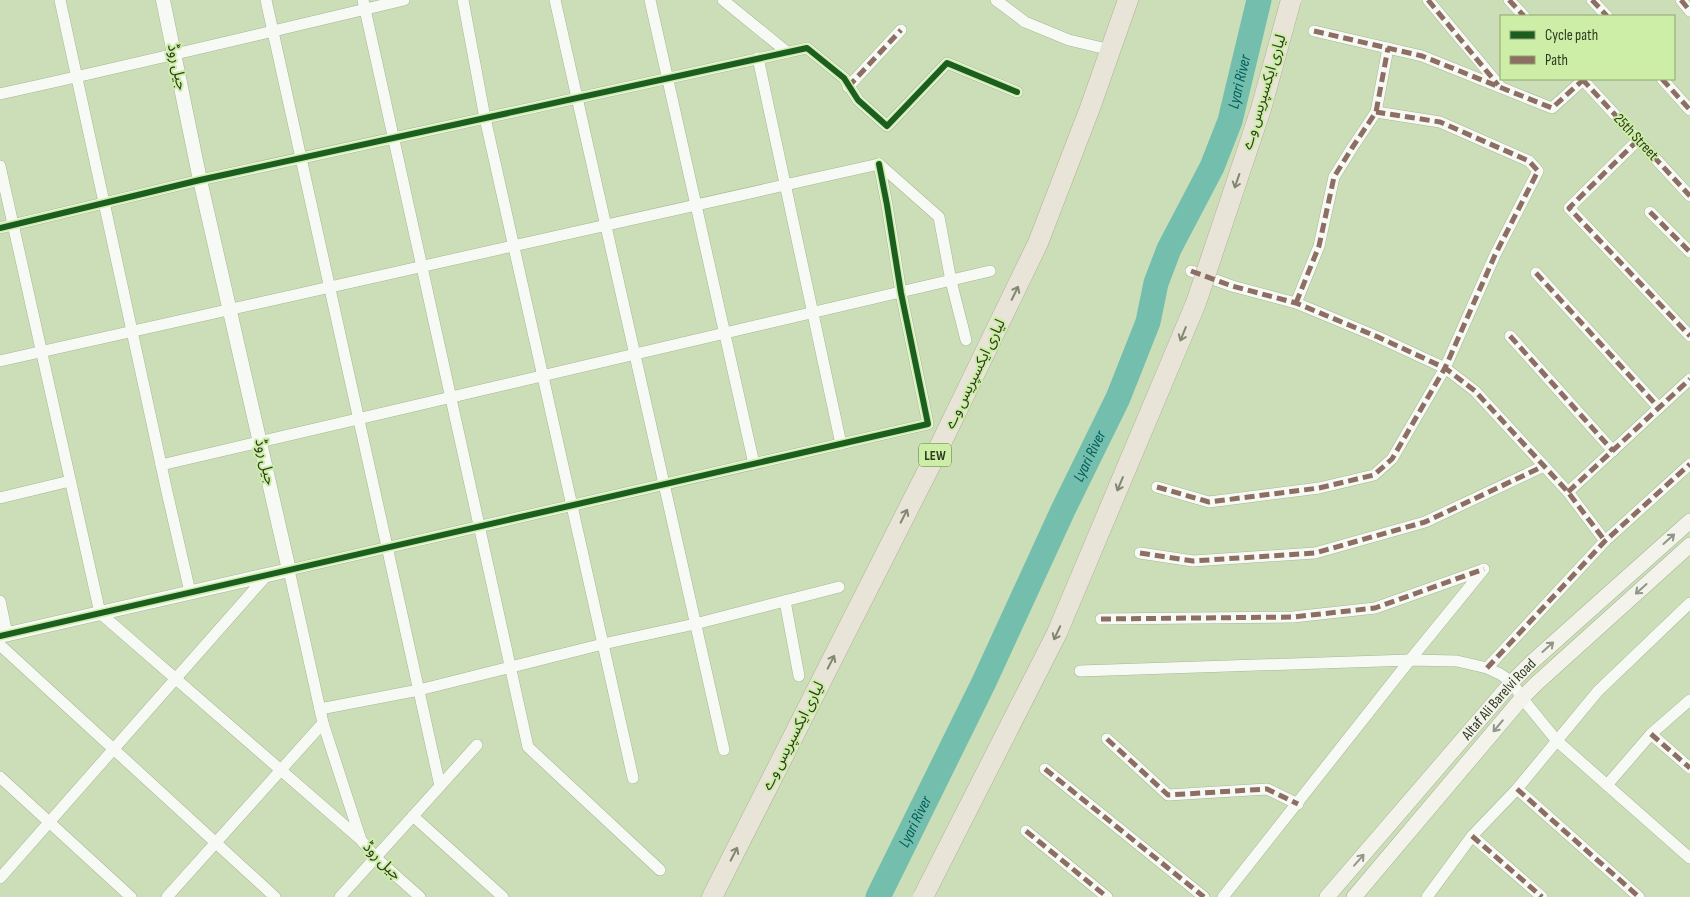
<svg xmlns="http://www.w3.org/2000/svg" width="1690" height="897" font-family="'Sofia Sans Condensed','Noto Sans Arabic',sans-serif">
  <rect width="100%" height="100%" fill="#ccdeb7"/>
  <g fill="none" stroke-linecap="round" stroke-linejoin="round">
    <path stroke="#74beae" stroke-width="25" id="s1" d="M 878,897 L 984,682 L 1063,510 L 1118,398 L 1148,322 L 1156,283 L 1169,249 L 1212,167 L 1230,121 L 1259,0"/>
    <g stroke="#a7b596" stroke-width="12">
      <g id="minor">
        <polyline points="60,0 167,492 190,592"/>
        <polyline points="266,0 440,786"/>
        <polyline points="363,0 528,747 660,870"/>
        <polyline points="463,0 485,118 633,778"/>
        <polyline points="555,0 724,750"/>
        <polyline points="650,0 754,464"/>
        <polyline points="723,0 787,52"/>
        <polyline points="996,0 1025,22 1069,40 1111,50"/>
        <polyline points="1428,0 1499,85"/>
        <polyline points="1509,0 1524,16"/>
        <polyline points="1592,0 1607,16"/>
        <polyline points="1681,0 1690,11"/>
        <polyline points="1314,31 1422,56 1552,108 1583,80"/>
        <polyline points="758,58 841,444"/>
        <polyline points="1582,79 1690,196"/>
        <polyline points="1662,79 1690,110"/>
        <polyline points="848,87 901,30"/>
        <path d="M 0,94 C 135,64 270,32 404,0"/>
        <polyline points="1638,140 1569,208 1690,336"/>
        <polyline points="879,164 939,217 951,281 966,340"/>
        <polyline points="0,166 100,613 359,838"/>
        <polyline points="1650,212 1690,252"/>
        <polyline points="0,228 200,180 807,48 844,78 858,100 887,126 947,63 1017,92"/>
        <polyline points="1191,271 1232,286 1296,303 1378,337 1445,368 1475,391 1568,492 1605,541"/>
        <polyline points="1536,273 1659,408"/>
        <polyline points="1296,303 1319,246 1334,177 1352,148 1376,112 1388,48"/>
        <polyline points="1510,336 1613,451"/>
        <polyline points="0,361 879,164"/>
        <polyline points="161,465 990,271"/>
        <polyline points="1157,487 1209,502 1319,488 1374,475 1392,459 1445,368 1495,255 1538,171 1529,161 1440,122 1376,112"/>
        <polyline points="1568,492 1690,379"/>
        <polyline points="0,498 70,481"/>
        <polyline points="1140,553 1193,561 1315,553 1425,522 1544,466"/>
        <polyline points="0,601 7,634"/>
        <polyline points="785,601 799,676"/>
        <polyline points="1101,619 1293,617 1375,608 1482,570"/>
        <polyline points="0,645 275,897"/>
        <polyline points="1487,668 1605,541 1690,464"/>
        <polyline points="1080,671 1410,660 1457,661 1487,668 1500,674 1512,682 1522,698 1557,741 1690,858"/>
        <polyline points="320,709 419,690 603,644 695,624 839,587"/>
        <polyline points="1651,734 1690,768"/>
        <polyline points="1107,739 1168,795 1267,789 1298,804"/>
        <polyline points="1045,769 1204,897"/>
        <polyline points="0,777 131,897"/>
        <polyline points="1607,785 1651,734 1690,700"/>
        <polyline points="1517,789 1639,897"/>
        <polyline points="413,816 503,897"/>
        <polyline points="1026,831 1107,897"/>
        <polyline points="1472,836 1542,897"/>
        <polyline points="0,878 267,575"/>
        <polyline points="167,897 323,723"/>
        <polyline points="340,897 477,745"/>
        <polyline points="420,897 375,857 361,840 323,723 289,570 928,424 901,293 887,205 879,164"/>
        <polyline points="1223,897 1410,660 1484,569"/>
        <polyline points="1427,897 1472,836 1517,789 1598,691 1690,603"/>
      </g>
    </g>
    <g stroke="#a7b596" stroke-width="15">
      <polyline id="tertiary" points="0,636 289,570 200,180 163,0"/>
    </g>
    <g stroke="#a7b596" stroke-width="16">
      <g id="secondary">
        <path id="s2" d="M 1327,897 L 1512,682 L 1532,662 L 1690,521"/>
        <polyline points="1354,897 1522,698 1537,683 1690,545"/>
      </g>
    </g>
    <g stroke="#afb197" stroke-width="21">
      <polyline id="motorway" points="712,897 932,462 1038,243 1090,108 1128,0"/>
    </g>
    <use href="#minor" stroke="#f7faf4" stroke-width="11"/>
    <use href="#tertiary" stroke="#f7faf4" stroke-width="14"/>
    <use href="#secondary" stroke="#f3f3ec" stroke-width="15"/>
    <use href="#motorway" stroke="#e8e4d7" stroke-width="20"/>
    <g stroke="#afb197" stroke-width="21" stroke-linecap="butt">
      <polyline id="motorway-bridge" points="923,897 1057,633 1196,303 1261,109 1291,0"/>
    </g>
    <use href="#motorway-bridge" stroke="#e8e4d7" stroke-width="20"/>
    <g stroke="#8d6e63" stroke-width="5" stroke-dasharray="10 5" stroke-linecap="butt">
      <polyline points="1428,0 1498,85"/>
      <polyline points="1509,0 1524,16"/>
      <polyline points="1592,0 1607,16"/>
      <polyline points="1681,0 1690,11"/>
      <polyline points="1314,31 1422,56 1552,108 1583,80"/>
      <polyline points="1582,79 1690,196"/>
      <polyline points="1662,79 1690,110"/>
      <polyline points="848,87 901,30"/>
      <polyline points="1638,140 1569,208 1690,336"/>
      <polyline points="1650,212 1690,252"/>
      <polyline points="1191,271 1232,286 1296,303 1378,337 1445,368 1475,391 1568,492 1605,541"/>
      <polyline points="1536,273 1659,408"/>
      <polyline points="1296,303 1319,246 1334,177 1352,148 1376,112 1388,48"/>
      <polyline points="1510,336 1613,451"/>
      <polyline points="1157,487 1209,502 1319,488 1374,475 1392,459 1445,368 1495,255 1538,171 1529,161 1440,122 1376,112"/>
      <polyline points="1568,492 1690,379"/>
      <polyline points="1140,553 1193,561 1315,553 1425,522 1544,466"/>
      <polyline points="1101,619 1293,617 1375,608 1484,569"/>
      <polyline points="1487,668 1605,541 1690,464"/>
      <polyline points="1651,734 1690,768"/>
      <polyline points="1107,739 1168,795 1267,789 1298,804"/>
      <polyline points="1045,769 1204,897"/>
      <polyline points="1517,789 1639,897"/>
      <polyline points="1026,831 1107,897"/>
      <polyline points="1472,836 1542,897"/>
    </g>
    <g stroke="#cdeea7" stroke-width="9">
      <g id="cycleway">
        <polyline points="0,228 200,180 807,48 844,78 858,100 887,126 947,63 1017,92"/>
        <polyline points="0,636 928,424 901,293 887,205 879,164"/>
      </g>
    </g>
    <use href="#cycleway" stroke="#1b5e20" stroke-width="6"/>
  </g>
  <defs><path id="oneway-shaft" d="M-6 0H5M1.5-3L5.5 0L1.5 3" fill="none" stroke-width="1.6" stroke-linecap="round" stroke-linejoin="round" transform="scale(1.25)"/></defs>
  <g stroke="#828772">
    <use href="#oneway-shaft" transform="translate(1237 181) rotate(109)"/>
    <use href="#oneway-shaft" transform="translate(1015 293) rotate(-64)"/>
    <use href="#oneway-shaft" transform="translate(1183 334) rotate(112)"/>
    <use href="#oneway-shaft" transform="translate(1120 484) rotate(113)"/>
    <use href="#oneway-shaft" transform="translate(904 516) rotate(-63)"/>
    <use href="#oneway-shaft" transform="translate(1057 633) rotate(115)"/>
    <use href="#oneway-shaft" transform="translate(831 662) rotate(-63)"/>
    <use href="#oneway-shaft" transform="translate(734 854) rotate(-63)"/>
  </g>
  <g stroke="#909786">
    <use href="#oneway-shaft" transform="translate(1669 539) rotate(-42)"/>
    <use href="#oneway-shaft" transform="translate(1641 589) rotate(138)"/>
    <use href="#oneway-shaft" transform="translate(1548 647) rotate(-42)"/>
    <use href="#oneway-shaft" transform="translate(1498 726) rotate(130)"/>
    <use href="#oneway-shaft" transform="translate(1359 860) rotate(-49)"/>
  </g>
  <g text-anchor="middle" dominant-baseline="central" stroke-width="4" stroke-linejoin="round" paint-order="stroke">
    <rect fill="#cdeea7" stroke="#5e7148" stroke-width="1" x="919" y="443.5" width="32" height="23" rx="4"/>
    <g font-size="14" font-weight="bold" fill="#2e3b1f">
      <text x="935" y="455">LEW</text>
    </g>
    <g font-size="15" fill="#2e3b1f" stroke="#cdeea7">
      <text transform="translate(177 67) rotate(78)">جیل روڈ</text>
      <text transform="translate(1264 92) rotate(-73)">لیاری ایکسپریس وے</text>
      <text transform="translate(1636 137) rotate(47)">25th Street</text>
      <text transform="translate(975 374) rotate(-64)">لیاری ایکسپریس وے</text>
      <text transform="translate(265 462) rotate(77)">جیل روڈ</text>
      <text stroke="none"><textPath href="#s2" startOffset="262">Altaf Ali Barelvi Road</textPath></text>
      <text transform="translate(793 736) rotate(-63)">لیاری ایکسپریس وے</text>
      <text transform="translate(382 861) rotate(45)">جیل روڈ</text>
    </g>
    <g font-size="16" font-style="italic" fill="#025c58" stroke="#cdeea7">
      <text stroke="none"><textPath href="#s1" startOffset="894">Lyari River</textPath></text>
      <text stroke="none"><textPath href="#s1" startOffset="489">Lyari River</textPath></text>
      <text stroke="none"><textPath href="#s1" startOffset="84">Lyari River</textPath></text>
    </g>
  </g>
  <rect x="1500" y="15" width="175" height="65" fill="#cdeea7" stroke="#8da671"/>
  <rect x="1510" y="31" width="25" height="8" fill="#1b5e20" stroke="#8da671"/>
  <text x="1545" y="40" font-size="15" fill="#2e3b1f">Cycle path</text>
  <rect x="1510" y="56" width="25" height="8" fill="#8d6e63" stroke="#8da671"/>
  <text x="1545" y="65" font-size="15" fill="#2e3b1f">Path</text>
</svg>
